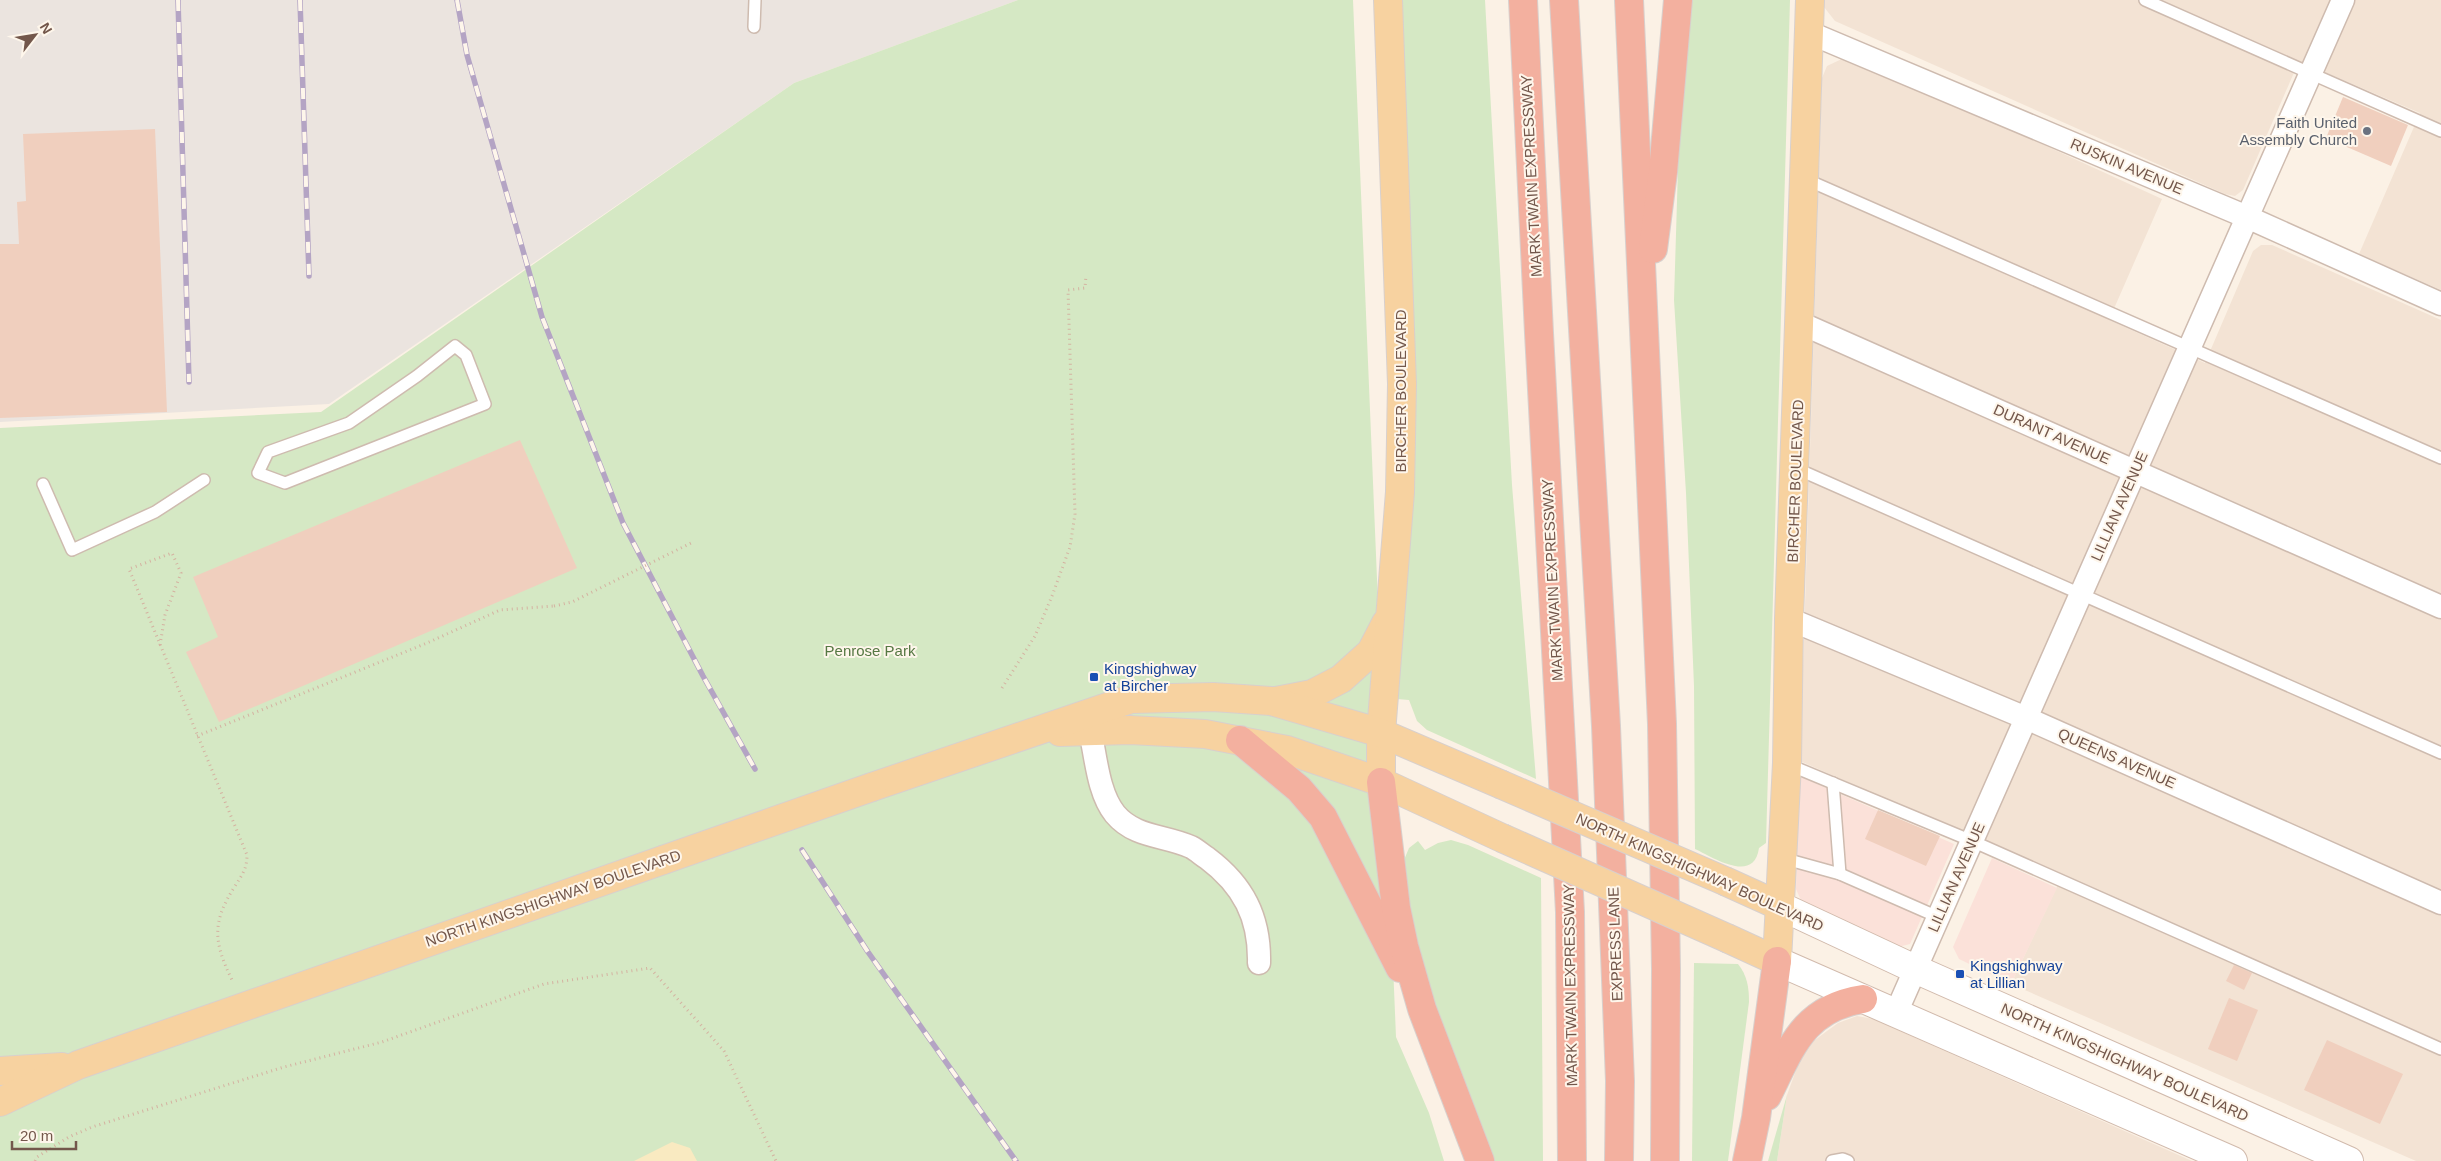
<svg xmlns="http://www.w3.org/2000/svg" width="2441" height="1161" font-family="Helvetica,sans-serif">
  <rect width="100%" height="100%" fill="#fbf1e5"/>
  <g fill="#f3e3d4">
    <polygon points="1822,0 2441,0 2441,290 2359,254 2420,113 2299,61 2243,190 2235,196 2225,194 1835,21 1824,7"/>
    <polygon points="1846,57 1861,61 2162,199 2109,320 2205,363 2253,251 2261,245 2272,245 2441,320 2441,1161 2416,1161 2011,984 2062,876 1800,761 1822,78 1827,66"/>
    <polygon points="1857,1016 1873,1019 2192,1161 1777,1161 1787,1095 1799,1062 1808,1045 1838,1023"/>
  </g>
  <g fill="#fbe1d9">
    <polygon points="1799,776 1954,844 1910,944 1898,947 1804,907 1796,889"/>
    <polygon points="1992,858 2057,888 2011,984 1959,959 1953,947"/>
  </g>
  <polygon fill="#ebe4df" points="0,0 1018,0 794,83 329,404 0,422"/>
  <g fill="#d5e8c4">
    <polygon points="1018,0 1353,0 1396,1037 1429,1113 1444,1161 0,1161 0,428 321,412 794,83"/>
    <polygon points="1400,0 1485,0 1512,485 1536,779 1427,730 1417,721 1409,700 1397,699"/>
    <path d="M 1690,0 L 1790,0 L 1766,843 L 1759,848 C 1754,884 1714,858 1695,849 L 1694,686 L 1686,493 L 1674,300 L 1680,102 Z"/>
    <polygon points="1451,840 1468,845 1541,878 1543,1161 1491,1161 1420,964 1402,876 1404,860 1409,848 1418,841 1425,850 1438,843"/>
    <path d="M 1694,963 L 1738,964 C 1747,975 1749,987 1749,1002 L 1728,1161 L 1692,1161 Z"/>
    <polygon points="1787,1095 1777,1161 1768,1161"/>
  </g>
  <polygon fill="#f9eac1" points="672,1142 690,1148 697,1161 634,1161"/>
  <g fill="#f0cfbe">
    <polygon points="2343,97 2408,125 2391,166 2326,138"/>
    <polygon points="155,129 167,412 0,418 0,244 19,244 17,202 26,201 23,134"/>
    <polygon points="520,440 577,568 219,722 186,652 218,637 193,577"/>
    <polygon points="1878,810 1940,836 1926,866 1865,839"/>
    <polygon points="2234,965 2252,973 2244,990 2226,981"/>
    <polygon points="2229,998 2258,1010 2237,1061 2208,1049"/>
    <polygon points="2327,1040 2403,1074 2380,1124 2304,1090"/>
  </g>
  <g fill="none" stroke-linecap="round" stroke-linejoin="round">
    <g stroke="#cebbaf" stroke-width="14">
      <g id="service">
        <polyline points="2145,0 2441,131"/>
        <polyline points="754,27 755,0"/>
        <polyline points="1805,179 2441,458"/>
        <polygon points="455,346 466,355 485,404 285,483 258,473 268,452 349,423 417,376"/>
        <polyline points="1795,468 2441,753"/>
        <polyline points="43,484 72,550 155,512 204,480"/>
        <polyline points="1787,764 1972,841 2441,1049"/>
        <polyline points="1833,783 1840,874"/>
        <polyline points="1782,858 1840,874 1938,917"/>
        <polyline points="1832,1161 1843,1159 1848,1161"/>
      </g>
    </g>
    <g stroke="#cebbaf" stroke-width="25">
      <g id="minor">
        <polyline points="1810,33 2247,217 2441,304"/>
        <polyline points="1800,323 2441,607"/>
        <polyline points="1789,619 2026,718 2441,903"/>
        <path d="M 1090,731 C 1096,757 1098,793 1115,814 C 1135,838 1165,835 1191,847 C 1197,850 1202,855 1207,858 C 1243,885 1260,917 1259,963"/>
        <polyline points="1896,1013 2343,0"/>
      </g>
    </g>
    <g stroke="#d1baac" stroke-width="30">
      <g id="secondary">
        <polyline points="1780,906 1915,969 2349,1161"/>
        <polyline points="1777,961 2233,1161"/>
      </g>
    </g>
    <g stroke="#d8d0cd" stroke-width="30">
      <g id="primary">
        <polyline points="1276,701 1312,694 1341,679 1371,652 1386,623"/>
        <polyline points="1060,732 1130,730 1205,734 1287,750 1381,782 1502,838"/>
        <polyline points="1381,782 1381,733 1400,492 1402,384 1388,0"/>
        <polyline points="872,787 1131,699 1213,697 1271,701 1381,733 1500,784"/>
        <polyline points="1727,882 1780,906"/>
        <polyline points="1729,939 1777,961 1787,763 1789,619 1810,0"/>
        <polyline points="0,1071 62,1067"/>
        <polyline points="0,1102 78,1065 663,860"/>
      </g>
    </g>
    <g stroke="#d8d0cd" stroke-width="30">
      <g id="motorway">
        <polyline points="1523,0 1539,333 1570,912 1572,1161"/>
        <polyline points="1564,0 1606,726 1620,1081 1619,1161"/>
        <polyline points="1629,0 1662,724 1666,969 1665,1161"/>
        <polyline points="1653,249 1663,172 1678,0"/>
        <polyline points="1240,740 1299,789 1323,817 1400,968"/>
        <polyline points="1381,782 1396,908 1404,946 1422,1009 1480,1161"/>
        <path d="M 1767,1096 C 1791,1048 1803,1008 1863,999"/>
        <polyline points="1747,1161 1756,1118 1777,961"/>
      </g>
    </g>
    <g stroke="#d4b2a1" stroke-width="3" stroke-dasharray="1 4" stroke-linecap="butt">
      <path d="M 160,645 L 165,615 L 181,573 L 172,553 L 129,569 L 247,855 C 247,869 242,875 235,886 C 212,922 213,941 232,980"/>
      <polyline points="1002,688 1035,636 1052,596 1070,547 1075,514 1068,290 1085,288 1086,275"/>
      <polyline points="197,736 427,643 500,610 554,606"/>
      <polyline points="35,1161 37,1157 69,1137 92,1127 284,1067 382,1042 544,984 650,968 724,1051 776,1161"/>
    </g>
    <use href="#service" stroke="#fff" stroke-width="11"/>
    <use href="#minor" stroke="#fff" stroke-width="22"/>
    <use href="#secondary" stroke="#fff" stroke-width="28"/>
    <use href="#primary" stroke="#f7d2a0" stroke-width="28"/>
    <use href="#motorway" stroke="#f3b09f" stroke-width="28"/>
    <g stroke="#b4a4c4" stroke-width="5.5">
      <g id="rail">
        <polyline points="178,0 189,382"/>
        <polyline points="300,0 309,276"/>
        <polyline points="457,0 467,55 542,317 623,523 703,676 755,769"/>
        <polyline points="802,850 868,952 1016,1161"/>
      </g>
    </g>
    <use href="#rail" stroke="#fef6eb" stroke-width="4" stroke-dasharray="11" stroke-linecap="butt"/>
    <g stroke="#d8d0cd" stroke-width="30" stroke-linecap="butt">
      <g id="primary-bridge">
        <polyline points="1500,784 1727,882"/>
        <polyline points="1502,838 1729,939"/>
        <polyline points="663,860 872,787"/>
      </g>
    </g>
    <polyline stroke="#d4b2a1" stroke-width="3" stroke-dasharray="1 4" stroke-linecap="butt" points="554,606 572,602 691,543"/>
    <use href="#primary-bridge" stroke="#f7d2a0" stroke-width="28"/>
  </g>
  <circle fill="#6b7280" stroke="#fef6eb" stroke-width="2" cx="2367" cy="131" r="5"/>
  <g fill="#1a4fb4" stroke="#fef6eb" stroke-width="2">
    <rect x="1089" y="672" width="10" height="10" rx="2.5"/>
    <rect x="1955" y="969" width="10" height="10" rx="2.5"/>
  </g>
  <g text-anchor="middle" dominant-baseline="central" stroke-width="4" stroke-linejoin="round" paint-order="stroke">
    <g font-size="15" fill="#5b616d" stroke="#fef6eb" text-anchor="end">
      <text x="2357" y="122">Faith United<tspan x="2357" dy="17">Assembly Church</tspan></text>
    </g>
    <g font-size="15" fill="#73574b" stroke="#fef6eb">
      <text transform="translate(2127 166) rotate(23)">RUSKIN AVENUE</text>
      <text transform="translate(1531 176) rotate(-93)">MARK TWAIN EXPRESSWAY</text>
      <text transform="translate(1400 391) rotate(-90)">BIRCHER BOULEVARD</text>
      <text transform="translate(2052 434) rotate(24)">DURANT AVENUE</text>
      <text transform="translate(1795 481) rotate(-88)">BIRCHER BOULEVARD</text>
      <text transform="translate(2119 506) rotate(-66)">LILLIAN AVENUE</text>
      <text transform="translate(1552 580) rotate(-93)">MARK TWAIN EXPRESSWAY</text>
      <text transform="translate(2117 758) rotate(24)">QUEENS AVENUE</text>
      <text transform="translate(1700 872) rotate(24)">NORTH KINGSHIGHWAY BOULEVARD</text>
      <text transform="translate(1956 877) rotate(-66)">LILLIAN AVENUE</text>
      <text transform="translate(553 898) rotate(-19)">NORTH KINGSHIGHWAY BOULEVARD</text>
      <text transform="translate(1615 944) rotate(-92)">EXPRESS LANE</text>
      <text transform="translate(1570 985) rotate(-91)">MARK TWAIN EXPRESSWAY</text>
      <text transform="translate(2125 1062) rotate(24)">NORTH KINGSHIGHWAY BOULEVARD</text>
    </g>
    <g font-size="15" fill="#567843" stroke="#fef6eb">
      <text x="870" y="650">Penrose Park</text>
    </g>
    <g font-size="15" fill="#164399" stroke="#fef6eb" text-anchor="start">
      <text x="1104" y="668">Kingshighway<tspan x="1104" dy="17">at Bircher</tspan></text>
      <text x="1970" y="965">Kingshighway<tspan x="1970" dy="17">at Lillian</tspan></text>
    </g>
  </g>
  <g transform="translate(35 35) rotate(59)" stroke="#fef6eb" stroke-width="4" paint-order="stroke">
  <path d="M0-4L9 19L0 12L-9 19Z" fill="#73574b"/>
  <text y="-8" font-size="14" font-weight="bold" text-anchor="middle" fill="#73574b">N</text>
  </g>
  <path d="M12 1141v8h64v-8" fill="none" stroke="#73574b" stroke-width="2.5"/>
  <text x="20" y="1141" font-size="15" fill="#73574b" stroke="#fef6eb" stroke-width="4" paint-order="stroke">20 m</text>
</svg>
